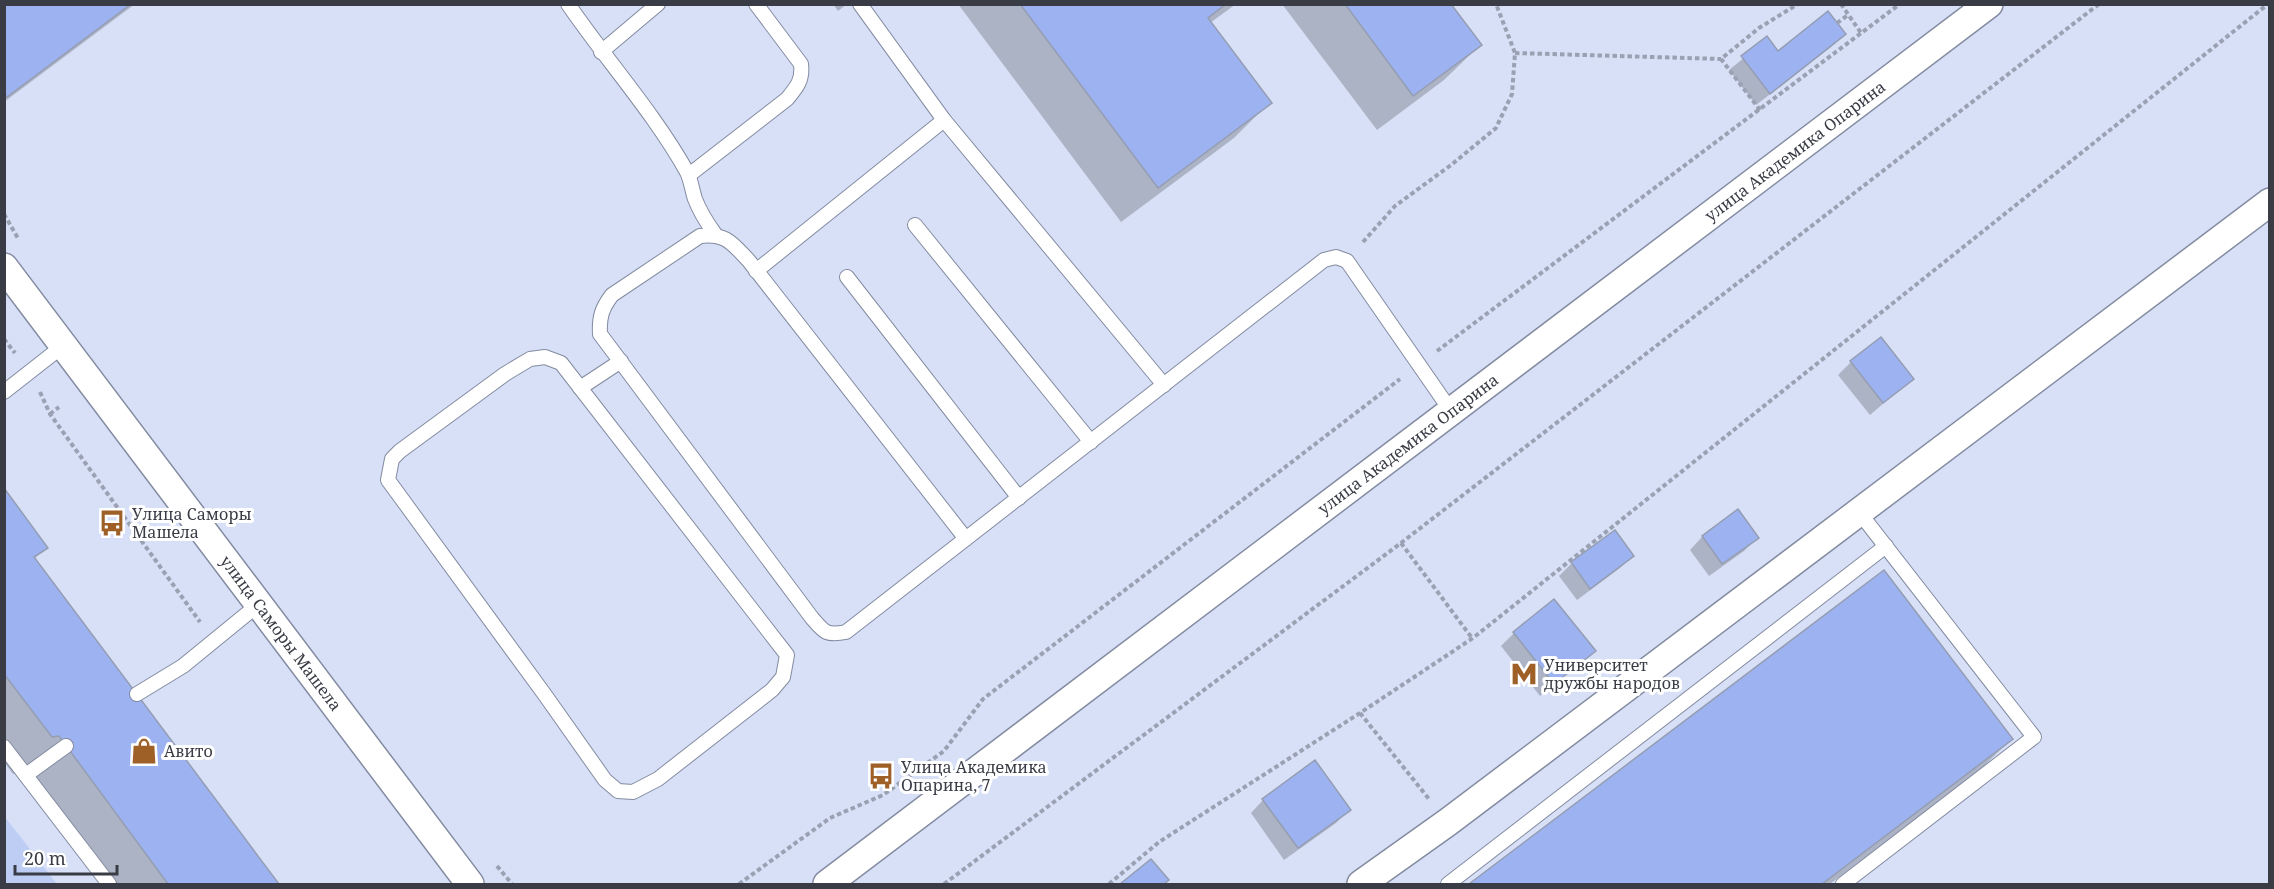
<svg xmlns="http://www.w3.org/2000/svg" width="2274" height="889" font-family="'Noto Serif',serif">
  <rect width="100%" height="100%" fill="#d7e0f7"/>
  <polygon fill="#becdf4" points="5,817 57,884 5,884"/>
  <g fill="#0003">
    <polygon points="4,4 135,4 4,102"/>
    <polygon points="833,4 847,4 838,11"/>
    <polygon points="958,4 1236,4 1210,23 1270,102 1234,138 1121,222"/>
    <polygon points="1282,4 1450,4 1480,45 1444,80 1377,130"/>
    <polygon points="1844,34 1831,47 1756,105 1729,70 1767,39 1777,53"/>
    <polygon points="1851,362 1912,379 1870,415 1838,375"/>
    <polygon points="4,491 46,547 34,559 278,884 102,884 21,773 13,774 4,762"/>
    <polygon points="1737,511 1757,538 1744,551 1709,576 1690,550 1702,537"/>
    <polygon points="1615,532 1633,555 1620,568 1577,600 1559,576 1572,563"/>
    <polygon points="1883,572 2011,739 1980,770 1830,884 1472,884"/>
    <polygon points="1514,633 1594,651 1540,696 1501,646"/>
    <polygon points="1263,800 1349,810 1336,823 1284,860 1251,813"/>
    <polygon points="1151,861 1167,880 1163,884 1123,884"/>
  </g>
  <g fill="#9db3f1" stroke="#949db2" stroke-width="1.5">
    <polygon points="4,4 131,4 7,97 4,94"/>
    <polygon points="1020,4 1226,4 1208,18 1272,103 1158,188"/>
    <polygon points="1345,4 1451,4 1482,45 1413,96"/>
    <polygon points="1828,11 1846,34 1770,94 1741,56 1767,36 1778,51"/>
    <polygon points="1881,337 1914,379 1883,403 1850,361"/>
    <polygon points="4,488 48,548 34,557 279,884 168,884 59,736 52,737 4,674"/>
    <polygon points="1738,509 1759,538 1722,564 1702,536"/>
    <polygon points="1615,530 1634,556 1590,589 1571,562"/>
    <polygon points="1884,570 2013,739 1822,884 1469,884"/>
    <polygon points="1554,599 1596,651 1554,684 1513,632"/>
    <polygon points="1315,760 1351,810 1298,848 1262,799"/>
    <polygon points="1151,859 1169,880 1164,884 1120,884"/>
  </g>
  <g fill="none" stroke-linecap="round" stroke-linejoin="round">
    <g stroke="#838ba0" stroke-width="16">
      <g id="lane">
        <path d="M 568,4 C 607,61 654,113 687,172 C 691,180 692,190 695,199 C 700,212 707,223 715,234"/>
        <polyline points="860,4 944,120 1164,385"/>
        <polyline points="601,52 658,4"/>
        <path d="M 689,175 L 787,99 C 797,87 803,80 801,64 L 756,4"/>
        <polyline points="915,225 1091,442"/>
        <polyline points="756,271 944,120"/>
        <polyline points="847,277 1019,498"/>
        <polygon points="545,357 561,363 787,655 783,677 772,690 658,779 633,792 618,791 605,780 545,695 388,480 392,459 400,451 505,374 530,359"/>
        <polyline points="580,388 621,361"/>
        <polyline points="4,392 64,345"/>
        <path d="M 966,539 L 749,261 C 732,243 726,233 700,236 L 612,295 C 602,308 599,317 600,334 L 812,618 C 824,632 826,636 846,632 L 1324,260 L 1336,257 L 1347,261 L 1451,411"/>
        <polyline points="137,694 183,666 259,604"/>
        <polyline points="4,747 109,884"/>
        <polyline points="26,775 66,746"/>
        <polyline points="1448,884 1886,546"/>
        <polyline points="1843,884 2034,737 1859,512"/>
      </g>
    </g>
    <g stroke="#838ba0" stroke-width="30">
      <g id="street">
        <polyline points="4,267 470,884"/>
        <polyline points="827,884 1989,4"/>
        <polyline points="1361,884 1448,822 2270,202"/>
      </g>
    </g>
    <g stroke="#9aa1b2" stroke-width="4" stroke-dasharray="4.5 3" stroke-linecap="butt">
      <polyline points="1841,4 1861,33"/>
      <polyline points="1837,23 1848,15"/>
      <polyline points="1515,53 1721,59"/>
      <polyline points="1760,110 1721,59 1759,28 1798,4"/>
      <polyline points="4,214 19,240"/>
      <polyline points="1363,242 1395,206 1451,165 1496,128 1512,94 1515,53 1496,4"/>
      <polyline points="4,339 15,353"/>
      <polyline points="1437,351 1900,4"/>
      <polyline points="40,392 50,414 200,622"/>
      <polyline points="50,414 59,407"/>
      <polyline points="1401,543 1472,638"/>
      <polyline points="1360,713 1429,799"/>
      <polyline points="497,866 512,884"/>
      <polyline points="739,884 830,818 883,795 944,751 983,699 1400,379"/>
      <polyline points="944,884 1401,543 2099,4"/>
      <polyline points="1109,884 1159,842 1360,713 1473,638 2268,4"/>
    </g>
    <use href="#lane" stroke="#fff" stroke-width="14"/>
    <use href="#street" stroke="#fff" stroke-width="27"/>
  </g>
  <defs>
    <g id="bus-bare" transform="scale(2.07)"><path d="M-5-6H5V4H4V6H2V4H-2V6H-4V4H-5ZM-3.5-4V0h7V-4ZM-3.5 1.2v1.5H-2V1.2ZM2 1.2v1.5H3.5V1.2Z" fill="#9f6028" stroke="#fff" stroke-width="2.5" paint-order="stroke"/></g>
    <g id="metro-bare" transform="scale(2.07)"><path d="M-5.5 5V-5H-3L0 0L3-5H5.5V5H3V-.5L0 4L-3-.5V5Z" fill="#9f6028" stroke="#fff" stroke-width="2.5" paint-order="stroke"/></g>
    <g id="shop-bare" transform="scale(2.07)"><path d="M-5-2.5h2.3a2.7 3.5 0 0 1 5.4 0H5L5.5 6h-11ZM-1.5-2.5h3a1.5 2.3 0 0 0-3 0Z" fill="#9f6028" stroke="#fff" stroke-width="2.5" paint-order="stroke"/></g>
  </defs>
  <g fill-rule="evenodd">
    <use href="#bus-bare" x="112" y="523"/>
    <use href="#metro-bare" x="1524" y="674"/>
    <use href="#shop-bare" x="144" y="751"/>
    <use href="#bus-bare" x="881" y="776"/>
  </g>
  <g text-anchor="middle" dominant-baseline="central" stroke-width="6" stroke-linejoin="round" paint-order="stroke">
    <g font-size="16" fill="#393c45" stroke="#fff">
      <text transform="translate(1795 151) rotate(-37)">улица Академика Опарина</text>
      <text transform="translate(1408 444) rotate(-37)">улица Академика Опарина</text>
      <text transform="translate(281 633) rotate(53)">улица Саморы Машела</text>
    </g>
    <g font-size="16" fill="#393c45" stroke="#fff" text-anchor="start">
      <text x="132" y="514">Улица Саморы<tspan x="132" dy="18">Машела</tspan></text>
      <text x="1544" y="665">Университет<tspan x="1544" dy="18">дружбы народов</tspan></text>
      <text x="164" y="751">Авито</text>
      <text x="901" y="767">Улица Академика<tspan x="901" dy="18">Опарина, 7</tspan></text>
    </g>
  </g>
  <rect width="2274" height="889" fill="none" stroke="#393c45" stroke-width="12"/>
  <path d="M15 865v9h102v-9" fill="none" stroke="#393c45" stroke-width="3"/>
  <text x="24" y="865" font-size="18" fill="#393c45" stroke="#ffffff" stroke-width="4.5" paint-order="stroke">20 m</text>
</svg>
